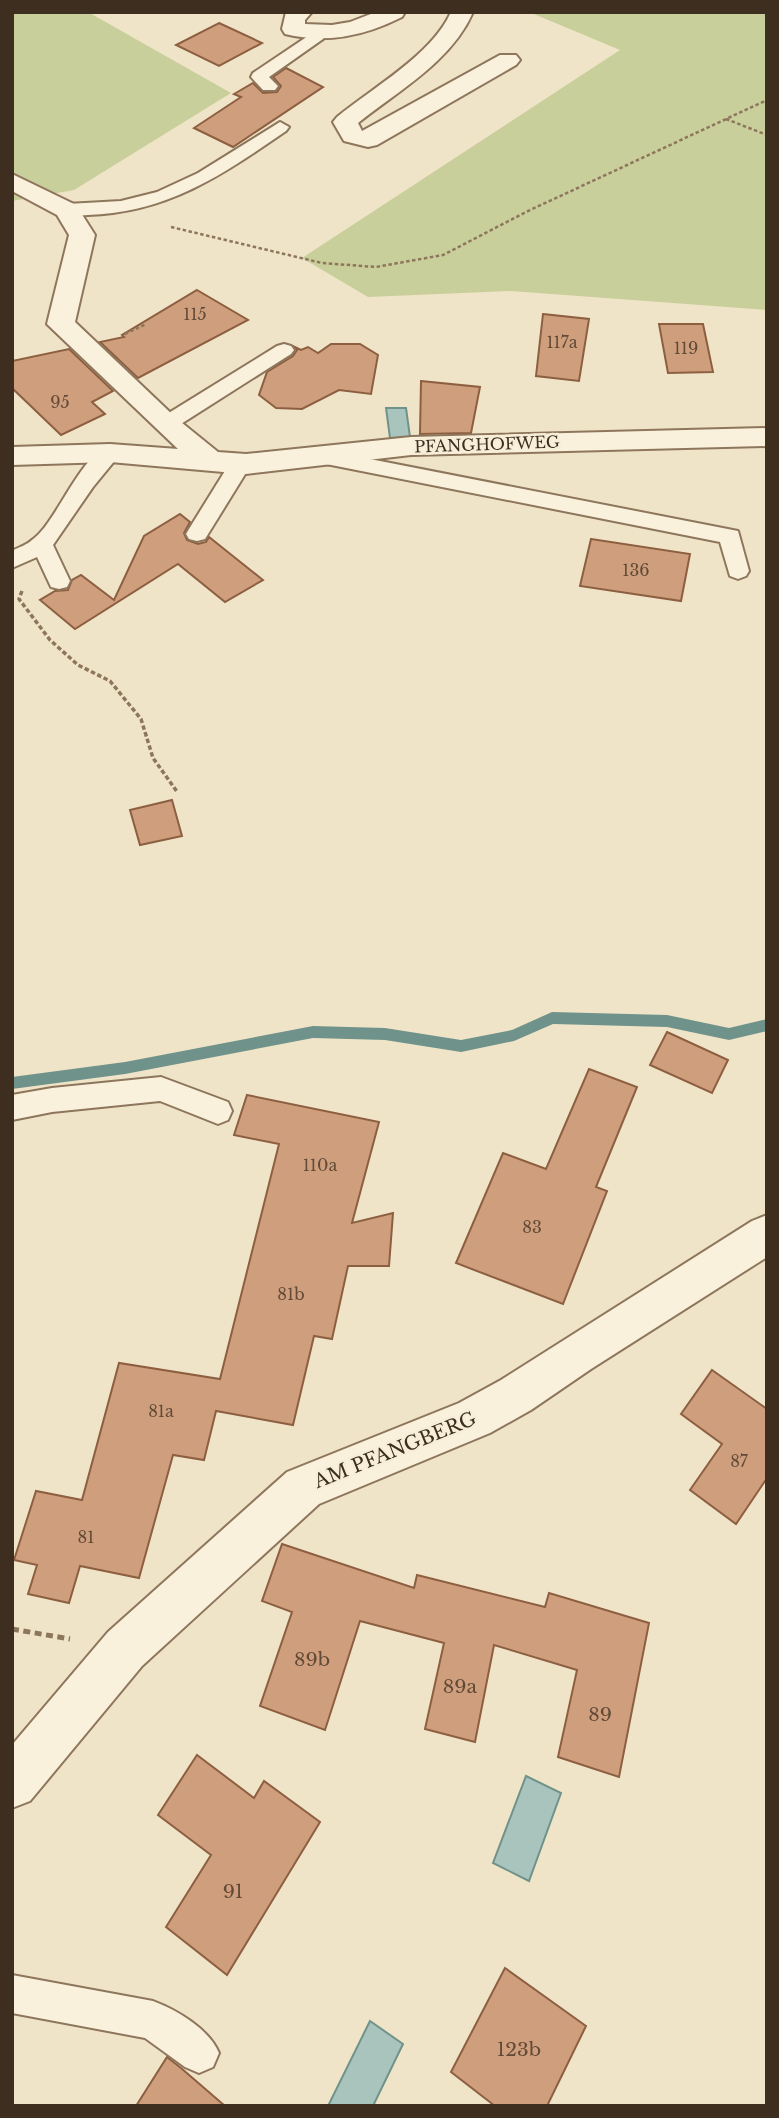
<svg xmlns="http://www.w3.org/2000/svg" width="779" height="2118" font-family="'Libre Baskerville',serif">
  <rect width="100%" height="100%" fill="#f0e4c8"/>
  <g fill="#c9cf9b">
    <polygon points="12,12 88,12 231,93 74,190 12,201"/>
    <polygon points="529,12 767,12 767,310 511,291 368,297 302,258 620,50"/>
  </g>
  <g fill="#a9c4bc" stroke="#6f938a" stroke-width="2">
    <polygon points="386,408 406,408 410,437 390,438"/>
    <polygon points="526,1776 561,1793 529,1881 493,1863"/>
    <polygon points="370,2021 403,2044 373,2106 328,2106"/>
  </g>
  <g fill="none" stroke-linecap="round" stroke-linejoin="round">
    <polygon fill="#6f938a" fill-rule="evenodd" points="552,1012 667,1015 729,1028 767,1019 767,1031 729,1040 667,1027 553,1024 514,1041 461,1052 385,1040 313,1038 125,1074 12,1089 12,1077 125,1062 313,1026 385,1028 461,1040 512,1030"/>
  </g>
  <g fill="#cf9f7d" stroke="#8d5f41" stroke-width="2">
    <polygon points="219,23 262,43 219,66 176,45"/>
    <polygon points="286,68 323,87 233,147 194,128 241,97 234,94 253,83 263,93 277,92 281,86 273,77"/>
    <polygon points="197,290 248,320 138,378 100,342 124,337 122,335"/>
    <polygon points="543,314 589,319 579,381 536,376"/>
    <polygon points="659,324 703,324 713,372 668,373"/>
    <polygon points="331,344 360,344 378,355 371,394 339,390 302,409 276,408 259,395 267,372 293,356 297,350 295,347 301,350 308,347 318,353"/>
    <polygon points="69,349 113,391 92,402 105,414 61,435 12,388 12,361"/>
    <polygon points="421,381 480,387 471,433 420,434"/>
    <polygon points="180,514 190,522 184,533 187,540 198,544 206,542 209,537 263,580 225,602 178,564 75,629 40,600 55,591 68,590 72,580 81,575 114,600 144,536"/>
    <polygon points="591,539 690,554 681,601 580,586"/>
    <polygon points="172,800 182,836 140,845 130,810"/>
    <polygon points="667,1032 728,1060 712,1093 650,1065"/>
    <polygon points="589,1069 637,1087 596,1187 607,1191 563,1304 456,1263 503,1153 546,1169"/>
    <polygon points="247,1095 379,1122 352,1223 393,1213 389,1266 348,1266 332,1339 314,1336 293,1425 216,1411 204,1460 173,1455 139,1578 80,1566 69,1603 28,1594 37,1565 14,1560 36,1491 82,1500 119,1363 220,1379 279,1144 234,1135"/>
    <polygon points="712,1370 767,1409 767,1478 736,1524 690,1490 722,1444 681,1414"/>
    <polygon points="282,1544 414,1588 417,1575 545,1607 549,1593 649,1623 619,1777 558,1757 577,1670 494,1645 475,1742 425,1729 444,1643 360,1621 325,1730 260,1706 292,1612 262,1601"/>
    <polygon points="197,1755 254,1798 264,1781 320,1822 227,1975 166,1927 211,1855 158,1815"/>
    <polygon points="505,1968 586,2026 547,2106 495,2106 451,2072"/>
    <polygon points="167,2057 181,2068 225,2106 136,2106"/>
  </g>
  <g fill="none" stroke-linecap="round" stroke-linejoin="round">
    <g stroke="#8d765c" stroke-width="4">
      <g id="service">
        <polygon points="317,30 325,35 323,39 269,77 278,86 275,90 263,90 251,77 253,73"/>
        <path d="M 280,122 L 289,127 L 286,131 C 222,175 169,212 88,215 C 78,215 65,219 58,210 L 67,204 L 121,201 L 157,192 L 198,173 Z"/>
        <polygon points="284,344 291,346 294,350 291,354 173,429 159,429 156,424 159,419 277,346"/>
        <path d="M 110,446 L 117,448 L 121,453 L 93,487 L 53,545 L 70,581 L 67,587 L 59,589 L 51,587 L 37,557 L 12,568 L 12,551 C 19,547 27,545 32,540 C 56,524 80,454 110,446 Z"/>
        <polygon points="319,449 738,531 749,571 746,576 738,579 730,576 720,542 311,461 308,456 311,451"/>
        <polygon points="241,456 249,458 252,463 205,539 197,541 189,539 186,534 189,529 233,458"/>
        <polygon points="161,1077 228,1102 232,1111 228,1120 218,1124 160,1101 52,1112 12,1120 12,1095 52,1088"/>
        <path d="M 12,1975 L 153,2001 C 177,2010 209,2029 219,2053 L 213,2067 L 199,2073 L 185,2067 L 145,2038 L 12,2013 Z"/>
      </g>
    </g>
    <g stroke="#8d765c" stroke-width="4">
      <g id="minor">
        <path d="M 286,12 L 312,12 L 305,20 L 305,24 L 332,25 L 350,22 L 376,12 L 405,12 L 402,17 C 364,36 327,44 285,34 L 282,29 Z"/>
        <path d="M 451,12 L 473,12 C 452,61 398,91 358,123 L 362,131 L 500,55 L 516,55 L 520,60 L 516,65 L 377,145 L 368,147 L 344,141 L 333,122 L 337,117 C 372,88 432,55 451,12 Z"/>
        <polygon points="12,174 76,205 95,235 75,322 176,418 218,452 246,454 411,437 767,428 767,446 411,455 246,474 110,462 12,465 12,447 110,444 178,449 47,324 69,235 57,215 12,191"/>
        <polygon points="767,1215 767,1257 591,1369 531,1410 490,1433 319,1504 142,1666 30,1801 12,1808 12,1745 108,1632 287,1472 459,1403 501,1380 752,1221"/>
      </g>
    </g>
    <g stroke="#8d765c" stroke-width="2.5" stroke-dasharray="3.5 2.5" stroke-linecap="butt">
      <polyline points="726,119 767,135"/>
      <polyline points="171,227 322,263 376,267 443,255 528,211 767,100"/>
      <polyline points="125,334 146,324"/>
    </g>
    <polyline stroke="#8d765c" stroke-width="3.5" stroke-dasharray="4.5 2.5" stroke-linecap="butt" points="22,591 19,599 50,640 78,665 110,681 141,719 153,758 178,793"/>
    <polyline stroke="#8d765c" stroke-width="5" stroke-dasharray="7 4.5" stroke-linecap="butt" points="12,1629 70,1639"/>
    <use href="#service" fill="#faf1dc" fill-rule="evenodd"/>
    <use href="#minor" fill="#faf1dc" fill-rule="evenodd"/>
  </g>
  <g text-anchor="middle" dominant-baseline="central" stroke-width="5" stroke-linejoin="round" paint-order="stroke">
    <g font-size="16" fill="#624a37">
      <text x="195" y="314">115</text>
      <text x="562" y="342">117a</text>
      <text x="686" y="348">119</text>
      <text x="60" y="402">95</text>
      <text x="636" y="570">136</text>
      <text x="320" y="1165">110a</text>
      <text x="532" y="1227">83</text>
      <text x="291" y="1294">81b</text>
      <text x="161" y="1411">81a</text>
      <text x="739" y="1461">87</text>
      <text x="86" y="1537">81</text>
    </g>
    <g font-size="16" fill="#3d2e20" stroke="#f7eed8">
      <text transform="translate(487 444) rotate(-2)">PFANGHOFWEG</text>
    </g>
    <g font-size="19" fill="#3d2e20" stroke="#f7eed8">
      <text transform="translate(395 1450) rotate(-22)">AM PFANGBERG</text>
    </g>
    <g font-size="19" fill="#624a37">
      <text x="312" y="1659">89b</text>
      <text x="460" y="1686">89a</text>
      <text x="600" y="1714">89</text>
      <text x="233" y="1891">91</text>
      <text x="519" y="2049">123b</text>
    </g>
  </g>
  <rect width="779" height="2118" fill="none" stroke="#3d2e20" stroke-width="28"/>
</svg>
